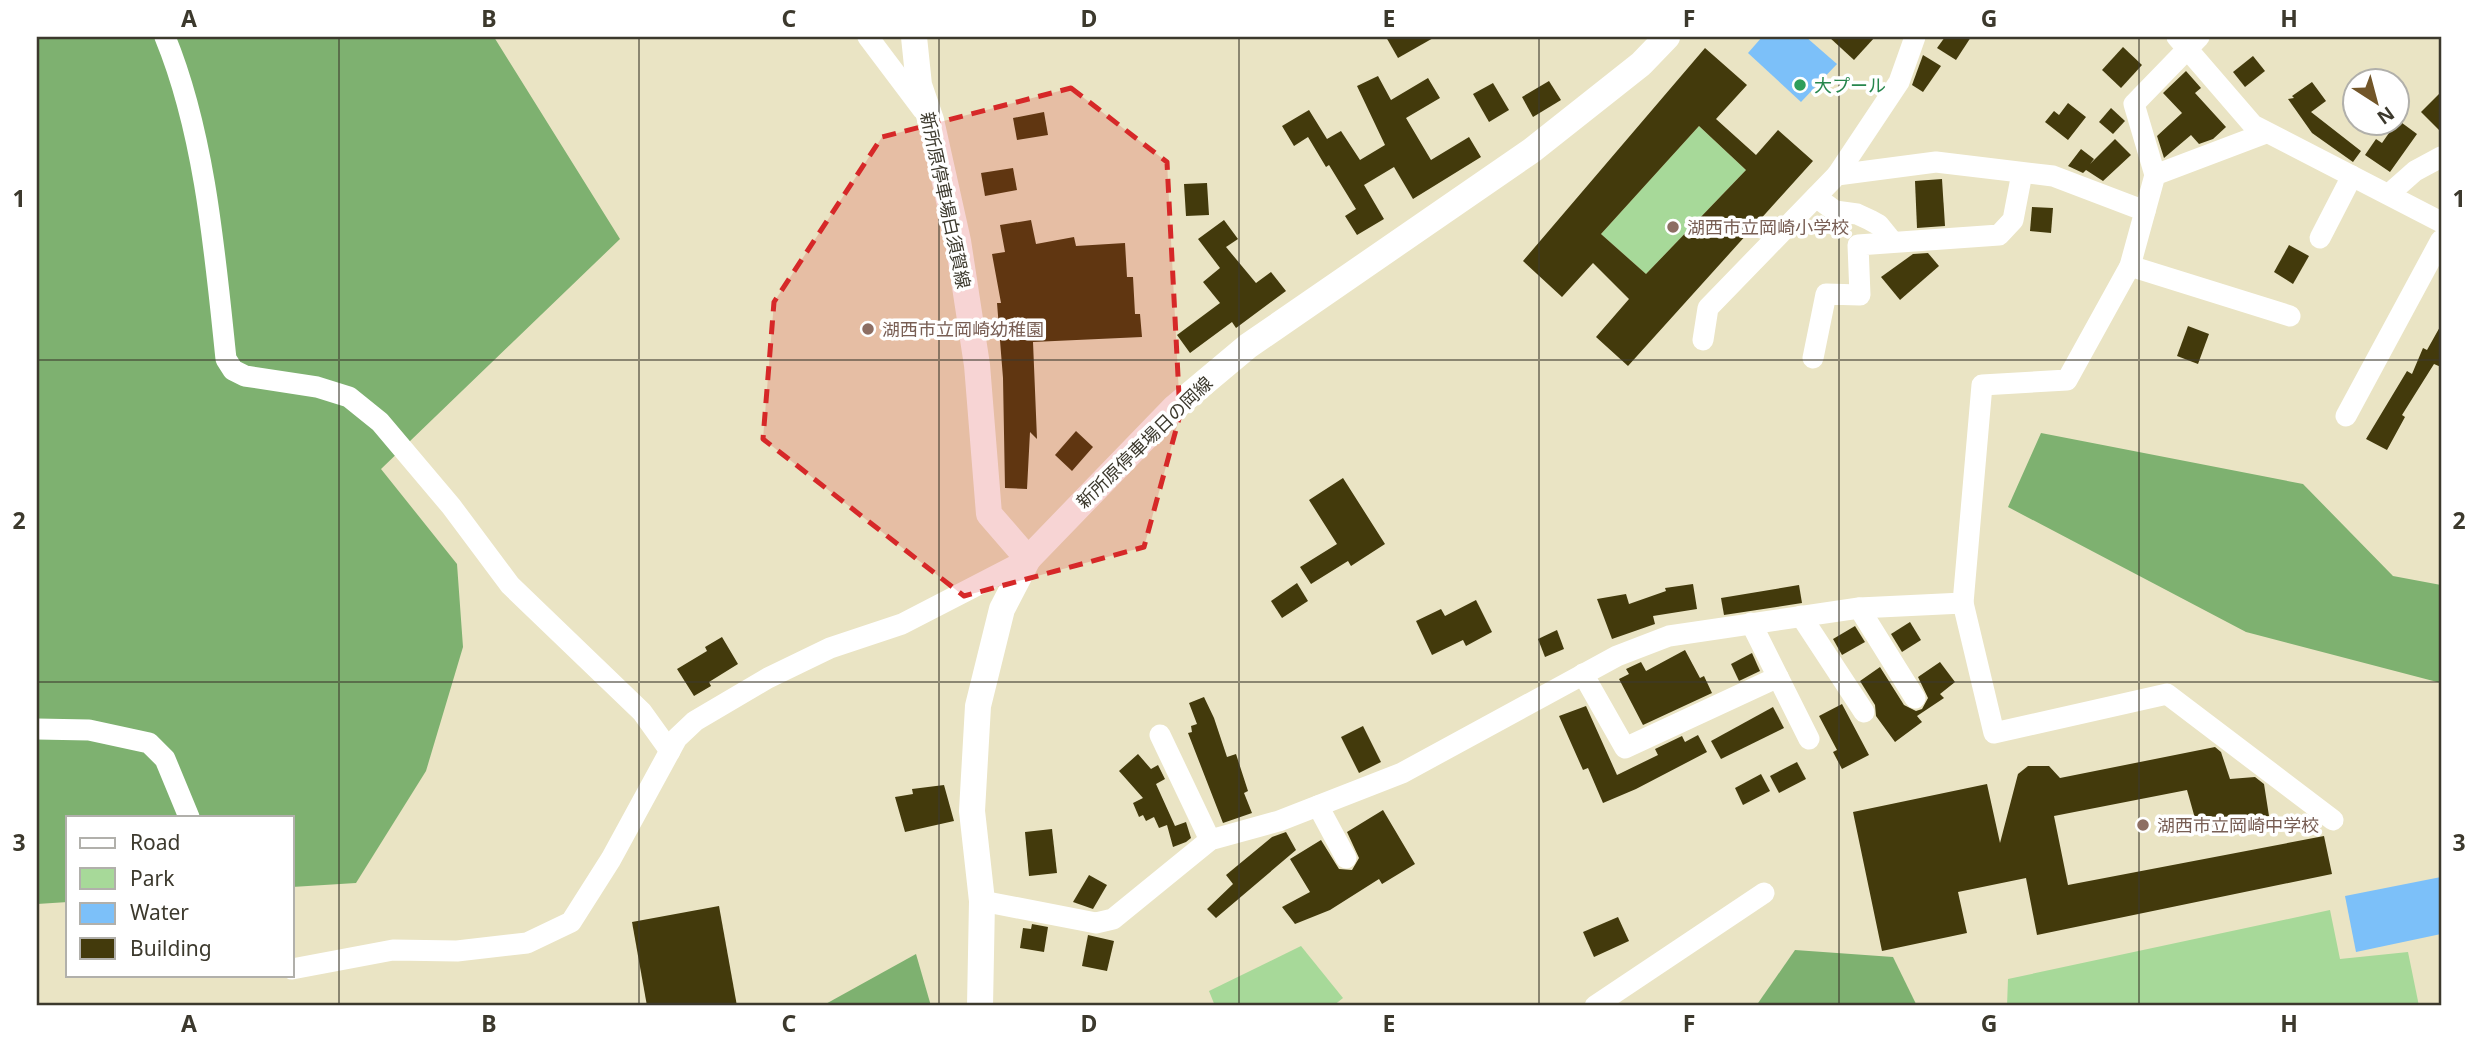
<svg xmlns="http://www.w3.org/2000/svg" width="2478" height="1043" font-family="'Noto Sans','Noto Sans JP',sans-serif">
  <rect width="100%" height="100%" fill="#eae4c4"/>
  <g fill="#a7d999">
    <polygon points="1699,126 1746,170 1646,274 1601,234"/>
    <polygon points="2330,910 2340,959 2408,952 2419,1006 2007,1006 2008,979"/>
    <polygon points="1301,946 1343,998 1333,1006 1215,1006 1209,991"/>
  </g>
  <g fill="#7eb170">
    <polygon points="37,37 494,37 620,239 381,469 457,564 463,647 426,771 356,883 292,887 292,817 68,817 68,902 37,904"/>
    <polygon points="2041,433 2303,484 2393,576 2441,585 2441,683 2246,632 2008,507"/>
    <polygon points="1795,950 1893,957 1917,1006 1756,1006"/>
    <polygon points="916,954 931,1006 822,1006"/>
  </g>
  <g fill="#7cc0f9">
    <polygon points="1762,37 1806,37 1837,64 1801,102 1748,53"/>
    <polygon points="2441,877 2441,934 2356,952 2345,896"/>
  </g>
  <g fill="#433a0c" fill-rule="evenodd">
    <polygon points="1386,37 1435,37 1398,58"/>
    <polygon points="1829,37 1875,37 1854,60"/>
    <polygon points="1945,37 1971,37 1956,60 1937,48"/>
    <polygon points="2123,47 2142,65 2121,88 2102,70"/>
    <path d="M 1705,48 L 1747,85 L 1716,119 L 1756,155 L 1778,130 L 1813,161 L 1628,366 L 1596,337 L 1629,299 L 1593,263 L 1562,297 L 1523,261 ZM 1699,126 L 1746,170 L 1646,274 L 1601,234 Z"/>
    <polygon points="1923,55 1941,66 1923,92 1912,85"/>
    <polygon points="2253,56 2265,71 2245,87 2233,72"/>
    <polygon points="2186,71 2201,88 2195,93 2226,127 2213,139 2199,144 2191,135 2164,158 2157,136 2182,113 2163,93"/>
    <polygon points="1378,76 1391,100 1428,78 1440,98 1406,118 1431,160 1469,137 1481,157 1413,199 1394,167 1364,185 1384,219 1357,235 1345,216 1356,209 1329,165 1326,167 1308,137 1294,146 1282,126 1309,110 1327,139 1341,131 1360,160 1385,145 1357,86"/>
    <polygon points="1549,81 1561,100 1533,117 1522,97"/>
    <polygon points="2312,82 2326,101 2311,112 2361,151 2353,162 2312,133 2288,99 2294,98 2292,96"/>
    <polygon points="1493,83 1509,110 1489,122 1473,94"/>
    <polygon points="2441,92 2441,132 2421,112"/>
    <polygon points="2068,103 2086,117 2068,140 2045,122 2054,111 2059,115"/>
    <polygon points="2111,108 2125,121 2113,134 2099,122"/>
    <polygon points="1044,112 1048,135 1017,140 1013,118"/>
    <polygon points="2398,120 2417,134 2390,172 2365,155 2376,139 2382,143"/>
    <polygon points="2115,139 2131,155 2103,181 2086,170 2083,173 2068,166 2081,149 2094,159 2090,164"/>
    <polygon points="1013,168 1017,190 985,196 981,173"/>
    <polygon points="1942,179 1945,226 1917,228 1915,181"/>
    <polygon points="1207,183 1209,215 1186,216 1184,184"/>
    <polygon points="2032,207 2053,208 2051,233 2030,231"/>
    <polygon points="1031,220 1036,244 1074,237 1076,246 1125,243 1127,277 1133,277 1135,314 1140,314 1142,337 1033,342 1037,439 1030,432 1027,489 1005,488 1003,378 997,303 1001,303 992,254 1005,252 1000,225"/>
    <polygon points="1224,220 1238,239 1226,247 1256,283 1271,272 1286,291 1236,328 1232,322 1190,353 1177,335 1220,303 1203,282 1220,268 1198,239"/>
    <polygon points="2289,245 2309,256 2293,284 2274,272"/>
    <polygon points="1928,253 1939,266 1900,300 1881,277 1913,254"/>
    <polygon points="2441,325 2441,367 2434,364 2402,415 2405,417 2387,450 2366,439 2407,371 2412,374 2423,348 2427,350"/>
    <polygon points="2188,326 2209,334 2198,364 2177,356"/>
    <polygon points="1076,431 1093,447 1072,471 1055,455"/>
    <polygon points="1343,478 1385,544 1351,566 1348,561 1311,584 1300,567 1337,544 1309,500"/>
    <polygon points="1297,583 1308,601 1282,618 1271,601"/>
    <polygon points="1693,584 1697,609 1653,616 1655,624 1612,639 1597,599 1626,594 1629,604 1666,591 1665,588"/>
    <polygon points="1799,585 1802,603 1724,615 1721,598"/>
    <polygon points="1476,600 1492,632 1466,646 1463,640 1432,655 1416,621 1441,609 1445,616"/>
    <polygon points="1910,622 1921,640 1902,652 1891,634"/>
    <polygon points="1855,626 1865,642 1842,655 1833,639"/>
    <polygon points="1557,630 1564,649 1545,657 1538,639"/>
    <polygon points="722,637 738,664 709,682 711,686 694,696 677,669 707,651 705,647"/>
    <polygon points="1685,650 1700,678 1704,676 1712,693 1643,725 1619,679 1629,674 1626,669 1641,662 1646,671"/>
    <polygon points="1752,653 1760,671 1739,681 1731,664"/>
    <polygon points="1940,662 1955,682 1940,694 1944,698 1917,716 1922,722 1895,742 1876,716 1875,705 1860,681 1880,667 1904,705 1916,711 1922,709 1928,698 1918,677"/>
    <polygon points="1204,697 1214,718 1227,757 1236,754 1248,791 1244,793 1252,813 1223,823 1188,733 1192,732 1191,726 1197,724 1189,703"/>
    <polygon points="1842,704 1869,755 1842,769 1833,752 1837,750 1819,716"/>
    <polygon points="1586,706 1617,775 1658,755 1655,749 1682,736 1685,742 1698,735 1707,752 1636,789 1603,803 1588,768 1583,770 1559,716"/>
    <polygon points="1773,707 1784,728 1721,759 1711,741"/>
    <polygon points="1363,726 1381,762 1359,773 1341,737"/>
    <polygon points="2215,747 2221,752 2230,779 2255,777 2264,784 2269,816 2198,829 2187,790 2054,816 2068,885 2324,836 2332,874 2037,935 2026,878 1958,892 1967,933 1882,951 1853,812 1987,784 2000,843 2018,774 2028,766 2049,766 2060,778"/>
    <polygon points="1138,754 1151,769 1158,765 1165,779 1156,784 1175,826 1186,822 1191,838 1186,842 1173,847 1167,825 1159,828 1154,817 1146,821 1143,815 1139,817 1133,803 1143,798 1119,771"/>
    <polygon points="1797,762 1806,779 1779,793 1770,776"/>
    <polygon points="1761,774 1770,791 1743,805 1735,788"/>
    <polygon points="944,785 954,821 905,832 895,797 913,794 912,789"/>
    <polygon points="1383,810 1415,864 1382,884 1379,879 1330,910 1295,924 1282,907 1310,892 1290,859 1321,840 1339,869 1352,870 1359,858 1347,832"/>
    <polygon points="1052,829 1057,873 1029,876 1025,832"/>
    <polygon points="1286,832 1296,850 1216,918 1207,909 1233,884 1226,875 1272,837"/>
    <polygon points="1089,875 1107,885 1093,909 1073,902"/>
    <polygon points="719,906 737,1006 647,1006 632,922"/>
    <polygon points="1618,917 1629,941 1594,957 1583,932"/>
    <polygon points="1032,924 1048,927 1044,952 1020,948 1023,928 1031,929"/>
    <polygon points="1088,935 1114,941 1107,971 1082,966"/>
  </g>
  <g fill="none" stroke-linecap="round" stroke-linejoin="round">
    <g stroke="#fff" stroke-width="21">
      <path d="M 165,37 C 205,134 215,254 226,359 L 233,370 L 245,376 L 317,387 L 349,397 L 380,422 L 451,506 L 510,585 L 642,712 L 670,751"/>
      <polyline points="868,37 923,110"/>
      <polyline points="2177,37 2253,125 2441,222"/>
      <polyline points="1837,175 1899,82 1915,37"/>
      <polyline points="2155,175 2134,104 2199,37"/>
      <polyline points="2389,194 2415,171 2441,157"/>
      <polyline points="1816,197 1835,211 1857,214 1870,220 1879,225 1892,241"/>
      <polyline points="2320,238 2352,176"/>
      <polyline points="2130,266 2290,316"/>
      <polyline points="1703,340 1708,308 1837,175 1936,162 2053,176 2145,211"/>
      <polyline points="1813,358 1826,294 1860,295 1858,245 1999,235 2013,220 2022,173"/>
      <polyline points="2346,416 2441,240"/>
      <polyline points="1963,603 1982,385 2067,380 2130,266 2155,175 2266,133"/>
      <polyline points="1859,608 1963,603 1994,733 2167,694 2333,820"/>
      <polyline points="1801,616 1864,712"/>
      <polyline points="1751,623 1809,739"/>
      <polyline points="1583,674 1625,748 1778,677"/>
      <polyline points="37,729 89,730 149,743 165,759 189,817"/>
      <polyline points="1160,735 1210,840"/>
      <polyline points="1318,806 1346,858"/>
      <polyline points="982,901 1096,923 1113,919 1210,840 1279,821 1402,773 1617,656 1669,636 1859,608 1915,698"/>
      <polyline points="292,969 393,950 457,951 527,943 571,922 611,859 677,738 695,721 768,678 830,648 902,624 1028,559"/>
      <polyline points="1595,1006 1764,893"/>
    </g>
    <g stroke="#fff" stroke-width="26">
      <polyline points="914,37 919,85 931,120 958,241 977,365 989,514 1028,559"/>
      <polyline points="980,1006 982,901 972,811 978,706 1002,609 1028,559 1174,408 1248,346 1531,151 1641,64 1667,37"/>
    </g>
  </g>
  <path fill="#d62828" fill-opacity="0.2" stroke="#d62828" stroke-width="5" stroke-dasharray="14 9" stroke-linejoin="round" d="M 1071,88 L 1167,162 L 1180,415 L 1144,547 L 964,596 L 763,439 L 774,302 L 882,137 Z"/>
  <path fill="none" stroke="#3c392d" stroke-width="2" stroke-opacity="0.55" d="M 339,37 L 339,1006M 639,37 L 639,1006M 939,37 L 939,1006M 1239,37 L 1239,1006M 1539,37 L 1539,1006M 1839,37 L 1839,1006M 2139,37 L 2139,1006M 37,360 L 2441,360M 37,682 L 2441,682"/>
  <circle fill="#2e9e5b" stroke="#fff" stroke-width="2.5" cx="1800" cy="85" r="7"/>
  <g fill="#8d6e63" stroke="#fff" stroke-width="2.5">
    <circle cx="1673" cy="227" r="7"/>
    <circle cx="868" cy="329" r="7"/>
    <circle cx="2143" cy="825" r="7"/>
  </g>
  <g text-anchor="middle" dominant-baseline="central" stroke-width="7" stroke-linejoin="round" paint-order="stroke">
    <g font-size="18" fill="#27864d" stroke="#fff" text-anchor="start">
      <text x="1814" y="85">大プール</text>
    </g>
    <g font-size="18" fill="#3c392d" stroke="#fff">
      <text transform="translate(946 200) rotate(78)">新所原停車場白須賀線</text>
      <text transform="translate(1144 442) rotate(-44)">新所原停車場日の岡線</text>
    </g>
    <g font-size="18" fill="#785e54" stroke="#fff" text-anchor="start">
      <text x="1687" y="227">湖西市立岡崎小学校</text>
      <text x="882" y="329">湖西市立岡崎幼稚園</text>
      <text x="2157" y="825">湖西市立岡崎中学校</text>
    </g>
  </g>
  <rect width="2478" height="1043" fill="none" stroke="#ffffff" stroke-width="77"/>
  <rect x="66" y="816" width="228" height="161" fill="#ffffff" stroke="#b1b0ab" stroke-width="2"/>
  <rect x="80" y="838" width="35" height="10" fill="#ffffff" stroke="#b1b0ab" stroke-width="2"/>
  <text x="130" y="850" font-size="21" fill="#3c392d">Road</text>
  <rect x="80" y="868" width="35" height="21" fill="#a7d999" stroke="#b1b0ab" stroke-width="2"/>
  <text x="130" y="886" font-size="21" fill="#3c392d">Park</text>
  <rect x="80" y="903" width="35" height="21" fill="#7cc0f9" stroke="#b1b0ab" stroke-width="2"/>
  <text x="130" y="920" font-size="21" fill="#3c392d">Water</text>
  <rect x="80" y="938" width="35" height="21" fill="#433a0c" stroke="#b1b0ab" stroke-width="2"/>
  <text x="130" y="956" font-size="21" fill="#3c392d">Building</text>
  <g transform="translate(2376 102) rotate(144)"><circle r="33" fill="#ffffff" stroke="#b1b0ab" stroke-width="2"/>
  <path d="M0-5L12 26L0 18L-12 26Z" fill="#725629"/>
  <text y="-10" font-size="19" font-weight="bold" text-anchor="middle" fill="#3c392d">N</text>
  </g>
  <rect x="38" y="38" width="2402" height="966" fill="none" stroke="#3c392d" stroke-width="2.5"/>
  <g font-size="23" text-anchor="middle" font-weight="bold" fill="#3c392d">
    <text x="189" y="27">A</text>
    <text x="489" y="27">B</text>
    <text x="789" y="27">C</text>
    <text x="1089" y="27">D</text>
    <text x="1389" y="27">E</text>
    <text x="1689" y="27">F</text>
    <text x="1989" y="27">G</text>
    <text x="2289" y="27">H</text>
    <text x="19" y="207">1</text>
    <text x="2459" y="207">1</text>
    <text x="19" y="529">2</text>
    <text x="2459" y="529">2</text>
    <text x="19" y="851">3</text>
    <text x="2459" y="851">3</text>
    <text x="189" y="1032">A</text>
    <text x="489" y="1032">B</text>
    <text x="789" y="1032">C</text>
    <text x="1089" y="1032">D</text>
    <text x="1389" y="1032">E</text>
    <text x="1689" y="1032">F</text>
    <text x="1989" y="1032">G</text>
    <text x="2289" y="1032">H</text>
  </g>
</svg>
